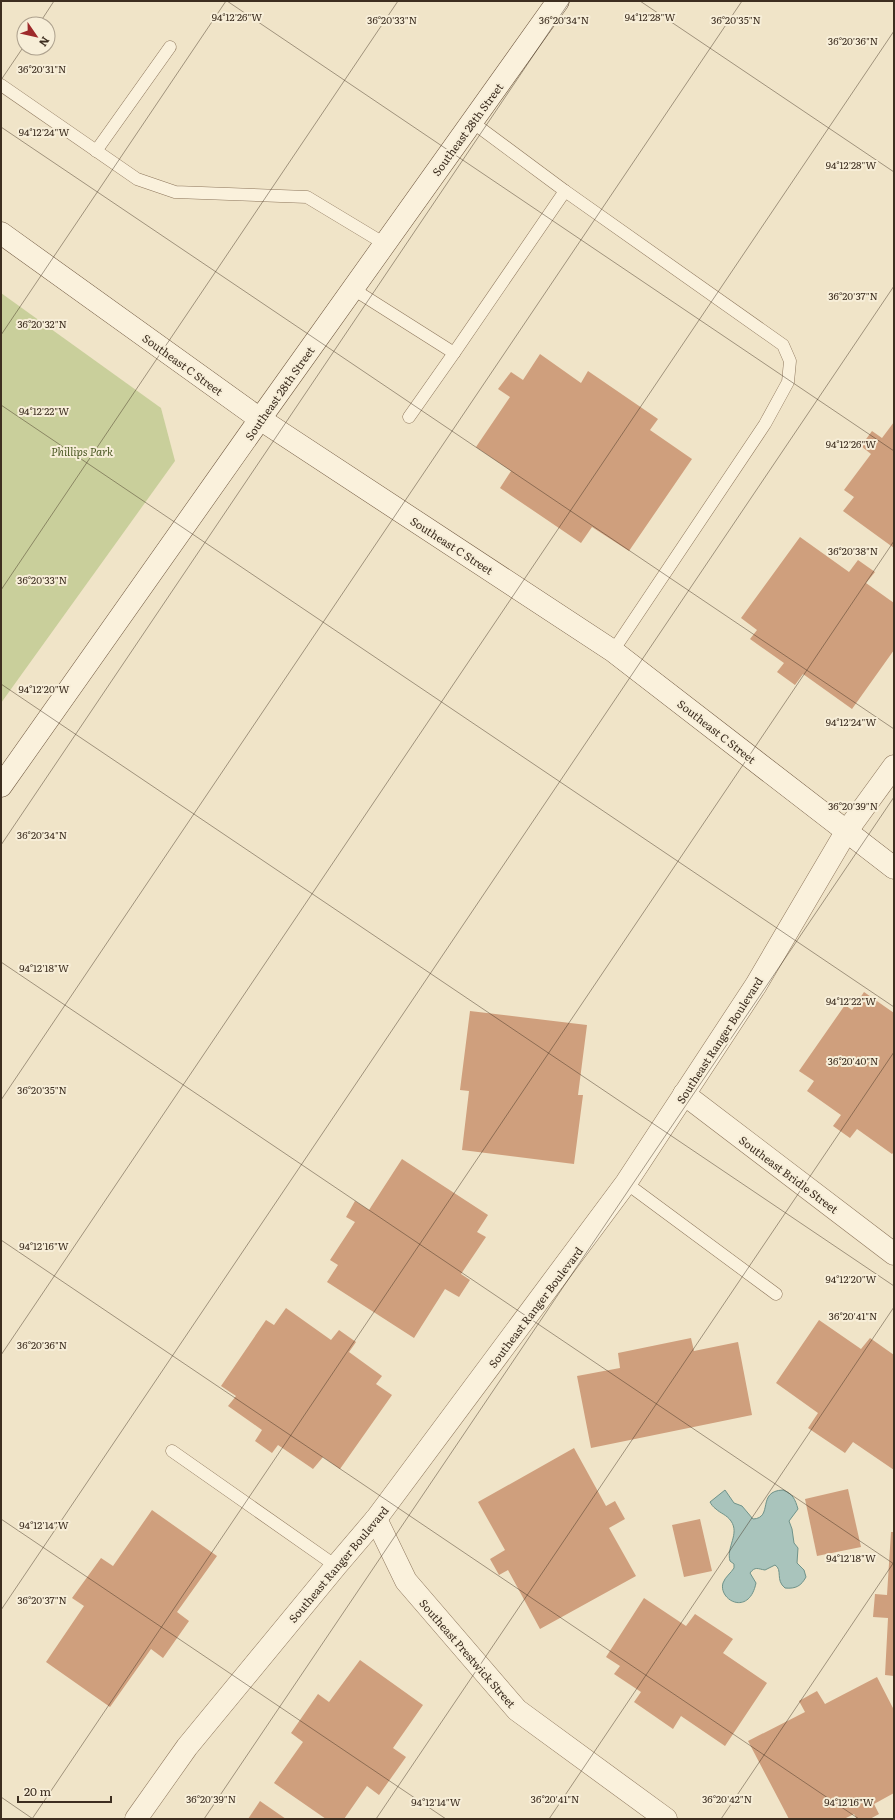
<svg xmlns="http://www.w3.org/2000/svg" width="895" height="1820" font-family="Literata,serif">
  <rect width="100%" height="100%" fill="#f0e4c8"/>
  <polygon fill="#c9cf9b" points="1,293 161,408 175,461 1,703"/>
  <path fill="#a9c4bc" stroke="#6f938a" d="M 725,1490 L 734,1503 L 742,1506 L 753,1519 C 774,1518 756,1491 783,1490 C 793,1494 795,1499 798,1509 L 789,1521 L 792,1529 L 794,1543 L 798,1548 L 797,1563 L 804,1570 L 806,1577 C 801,1586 796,1589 785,1588 C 775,1580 783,1570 775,1565 L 765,1570 C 758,1569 755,1566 750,1573 L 756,1583 C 749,1617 718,1600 723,1583 C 725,1577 731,1573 734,1568 L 734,1564 L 730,1561 C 726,1547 740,1534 731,1521 C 727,1515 720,1513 716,1509 C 713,1507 711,1504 710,1502 Z"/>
  <g fill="#cf9f7d">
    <polygon points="540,354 581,383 588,371 658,419 650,430 692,459 629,551 592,527 581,543 500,488 511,471 476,447 510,397 498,389 511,372 523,380"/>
    <polygon points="894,422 894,548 843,511 854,497 844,490 871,454 861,446 872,431 882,438"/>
    <polygon points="800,537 849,572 858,560 875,572 866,583 894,603 894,650 852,709 803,674 795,685 777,672 784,663 750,639 757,630 741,618"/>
    <polygon points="864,992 894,1013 894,1152 892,1154 857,1129 850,1138 833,1126 841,1115 807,1091 814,1081 799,1071 845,1005 852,1010"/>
    <polygon points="470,1011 587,1025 578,1095 583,1095 574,1164 462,1150 469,1091 460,1090"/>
    <polygon points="402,1159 488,1215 477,1232 486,1237 461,1274 470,1280 459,1297 445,1289 414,1338 327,1282 338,1265 330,1260 355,1222 346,1217 355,1201 369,1210"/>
    <polygon points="286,1308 331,1340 339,1330 356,1342 349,1352 382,1376 376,1384 392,1395 340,1469 323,1457 313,1469 278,1445 272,1453 255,1441 262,1430 228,1406 236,1396 221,1386 266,1320 274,1325"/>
    <polygon points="819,1320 861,1349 870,1338 894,1355 894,1470 853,1442 845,1453 808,1428 818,1413 776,1383"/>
    <polygon points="691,1338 694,1351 738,1342 752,1415 591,1448 577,1376 620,1368 618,1353"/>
    <polygon points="574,1448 606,1506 615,1501 625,1519 609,1528 636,1576 540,1629 508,1570 499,1575 490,1559 505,1550 478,1502"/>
    <polygon points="848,1489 861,1547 817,1556 805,1499"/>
    <polygon points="152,1510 217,1556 177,1612 189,1621 163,1658 151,1649 110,1707 46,1662 84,1606 72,1598 101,1558 113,1566"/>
    <polygon points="700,1519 712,1571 684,1577 672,1525"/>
    <polygon points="891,1532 894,1532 894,1676 885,1675 888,1618 873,1617 875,1594 887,1595"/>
    <polygon points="644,1598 686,1626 695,1614 733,1639 723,1653 767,1683 725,1746 681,1716 673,1729 634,1702 641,1692 614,1674 620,1666 606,1657"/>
    <polygon points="360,1660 423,1705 393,1748 406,1757 379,1795 367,1786 344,1819 326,1819 274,1783 303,1742 291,1733 318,1694 329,1702"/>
    <polygon points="877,1677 894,1710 894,1793 874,1804 879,1814 870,1819 857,1819 854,1814 844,1819 789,1819 748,1741 805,1712 799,1701 817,1691 825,1704"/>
    <polygon points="260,1801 286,1819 248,1819"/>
  </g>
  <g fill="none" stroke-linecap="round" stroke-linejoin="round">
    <g stroke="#8d765c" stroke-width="13">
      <g id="lane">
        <polyline points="1,85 137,179 175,192 307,197 385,244"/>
        <polyline points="472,122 565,191 783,345 790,361 788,382 765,424 613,651"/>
        <polyline points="96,151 170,47"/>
        <polyline points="353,289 454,353 565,191"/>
        <polyline points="409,417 454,353"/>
        <polyline points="626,1183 776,1294"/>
        <polyline points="172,1451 336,1566"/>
      </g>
    </g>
    <g stroke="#8d765c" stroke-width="23">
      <g id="street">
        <polyline points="684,1094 894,1254"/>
        <polyline points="376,1519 406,1581 517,1710 666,1819"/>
        <polyline points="136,1819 187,1747 336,1566 376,1519 626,1183 756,985 846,832 894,766"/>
      </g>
    </g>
    <g stroke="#6f573f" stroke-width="23">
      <g id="secondary">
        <polyline points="1,233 260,419 613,651 894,868"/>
        <polyline points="1,786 260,419 558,1"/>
      </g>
    </g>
    <use href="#lane" stroke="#faf1dc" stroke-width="12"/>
    <use href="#street" stroke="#faf1dc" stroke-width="22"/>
    <use href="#secondary" stroke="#faf1dc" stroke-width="22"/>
  </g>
  <path fill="none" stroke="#3d2e20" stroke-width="1" stroke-opacity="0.45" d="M 227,1 L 894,451M 640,1 L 894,172M 39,24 L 54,1M 1,80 L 24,46M 1,127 L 894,729M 1,335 L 226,1M 1,405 L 894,1007M 1,590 L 398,1M 1,684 L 894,1286M 1,845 L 570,1M 1,962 L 894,1564M 1,1100 L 742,1M 1,1240 L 859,1819M 1,1355 L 894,31M 1,1519 L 446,1819M 1,1610 L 894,286M 1,1797 L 33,1819M 32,1819 L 894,541M 204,1819 L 894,797M 376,1819 L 894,1052M 549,1819 L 894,1307M 721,1819 L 894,1562M 893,1819 L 894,1817"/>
  <g text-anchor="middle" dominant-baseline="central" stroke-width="4" stroke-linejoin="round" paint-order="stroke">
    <g font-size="11" fill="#3d2e20" stroke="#f7eed8">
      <text transform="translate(467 129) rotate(-54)">Southeast 28th Street</text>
      <text transform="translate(183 364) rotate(36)">Southeast C Street</text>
      <text transform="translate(279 393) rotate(-55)">Southeast 28th Street</text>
      <text transform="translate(452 545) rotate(33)">Southeast C Street</text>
      <text transform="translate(717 731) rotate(38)">Southeast C Street</text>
      <text transform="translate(719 1040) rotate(-57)">Southeast Ranger Boulevard</text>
      <text transform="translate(789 1174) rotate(37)">Southeast Bridle Street</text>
      <text transform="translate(535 1307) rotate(-53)">Southeast Ranger Boulevard</text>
      <text transform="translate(338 1564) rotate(-50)">Southeast Ranger Boulevard</text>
      <text transform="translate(468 1653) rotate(49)">Southeast Prestwick Street</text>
    </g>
    <g font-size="11" font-style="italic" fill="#4d5a26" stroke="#f7eed8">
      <text x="82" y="451">Phillips Park</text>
    </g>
  </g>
  <g font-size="10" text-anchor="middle" fill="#3d2e20" stroke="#f7eed8" stroke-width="4" stroke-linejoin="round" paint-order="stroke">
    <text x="237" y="21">94°12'26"W</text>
    <text x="650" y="21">94°12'28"W</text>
    <text x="392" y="24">36°20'33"N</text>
    <text x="564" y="24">36°20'34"N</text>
    <text x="736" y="24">36°20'35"N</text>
    <text x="853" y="45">36°20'36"N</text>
    <text x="42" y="73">36°20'31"N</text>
    <text x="44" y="136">94°12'24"W</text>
    <text x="851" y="169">94°12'28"W</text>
    <text x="853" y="300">36°20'37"N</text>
    <text x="42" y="328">36°20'32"N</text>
    <text x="44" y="415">94°12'22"W</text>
    <text x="851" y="448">94°12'26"W</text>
    <text x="853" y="555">36°20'38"N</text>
    <text x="42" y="584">36°20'33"N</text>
    <text x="44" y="693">94°12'20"W</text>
    <text x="851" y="726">94°12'24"W</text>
    <text x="853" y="810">36°20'39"N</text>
    <text x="42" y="839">36°20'34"N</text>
    <text x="44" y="972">94°12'18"W</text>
    <text x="851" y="1005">94°12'22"W</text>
    <text x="853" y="1065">36°20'40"N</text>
    <text x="42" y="1094">36°20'35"N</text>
    <text x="44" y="1250">94°12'16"W</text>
    <text x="851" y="1283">94°12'20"W</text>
    <text x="853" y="1320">36°20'41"N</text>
    <text x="42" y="1349">36°20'36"N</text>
    <text x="44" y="1529">94°12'14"W</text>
    <text x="851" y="1562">94°12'18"W</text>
    <text x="42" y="1604">36°20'37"N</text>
    <text x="211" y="1803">36°20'39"N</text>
    <text x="555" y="1803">36°20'41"N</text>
    <text x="727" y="1803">36°20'42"N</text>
    <text x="436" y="1806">94°12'14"W</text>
    <text x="849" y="1806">94°12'16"W</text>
  </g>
  <rect width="895" height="1820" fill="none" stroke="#3d2e20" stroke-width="4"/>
  <g transform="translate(36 36) rotate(124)"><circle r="19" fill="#f7eed8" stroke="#ada18e"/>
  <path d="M0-3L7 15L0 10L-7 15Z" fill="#9e2a2b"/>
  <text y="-6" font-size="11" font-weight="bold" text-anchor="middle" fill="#3d2e20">N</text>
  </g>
  <path d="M18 1796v6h93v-6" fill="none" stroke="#3d2e20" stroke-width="2"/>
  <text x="24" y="1796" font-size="12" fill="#3d2e20" stroke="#f7eed8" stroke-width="3" paint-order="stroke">20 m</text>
</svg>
